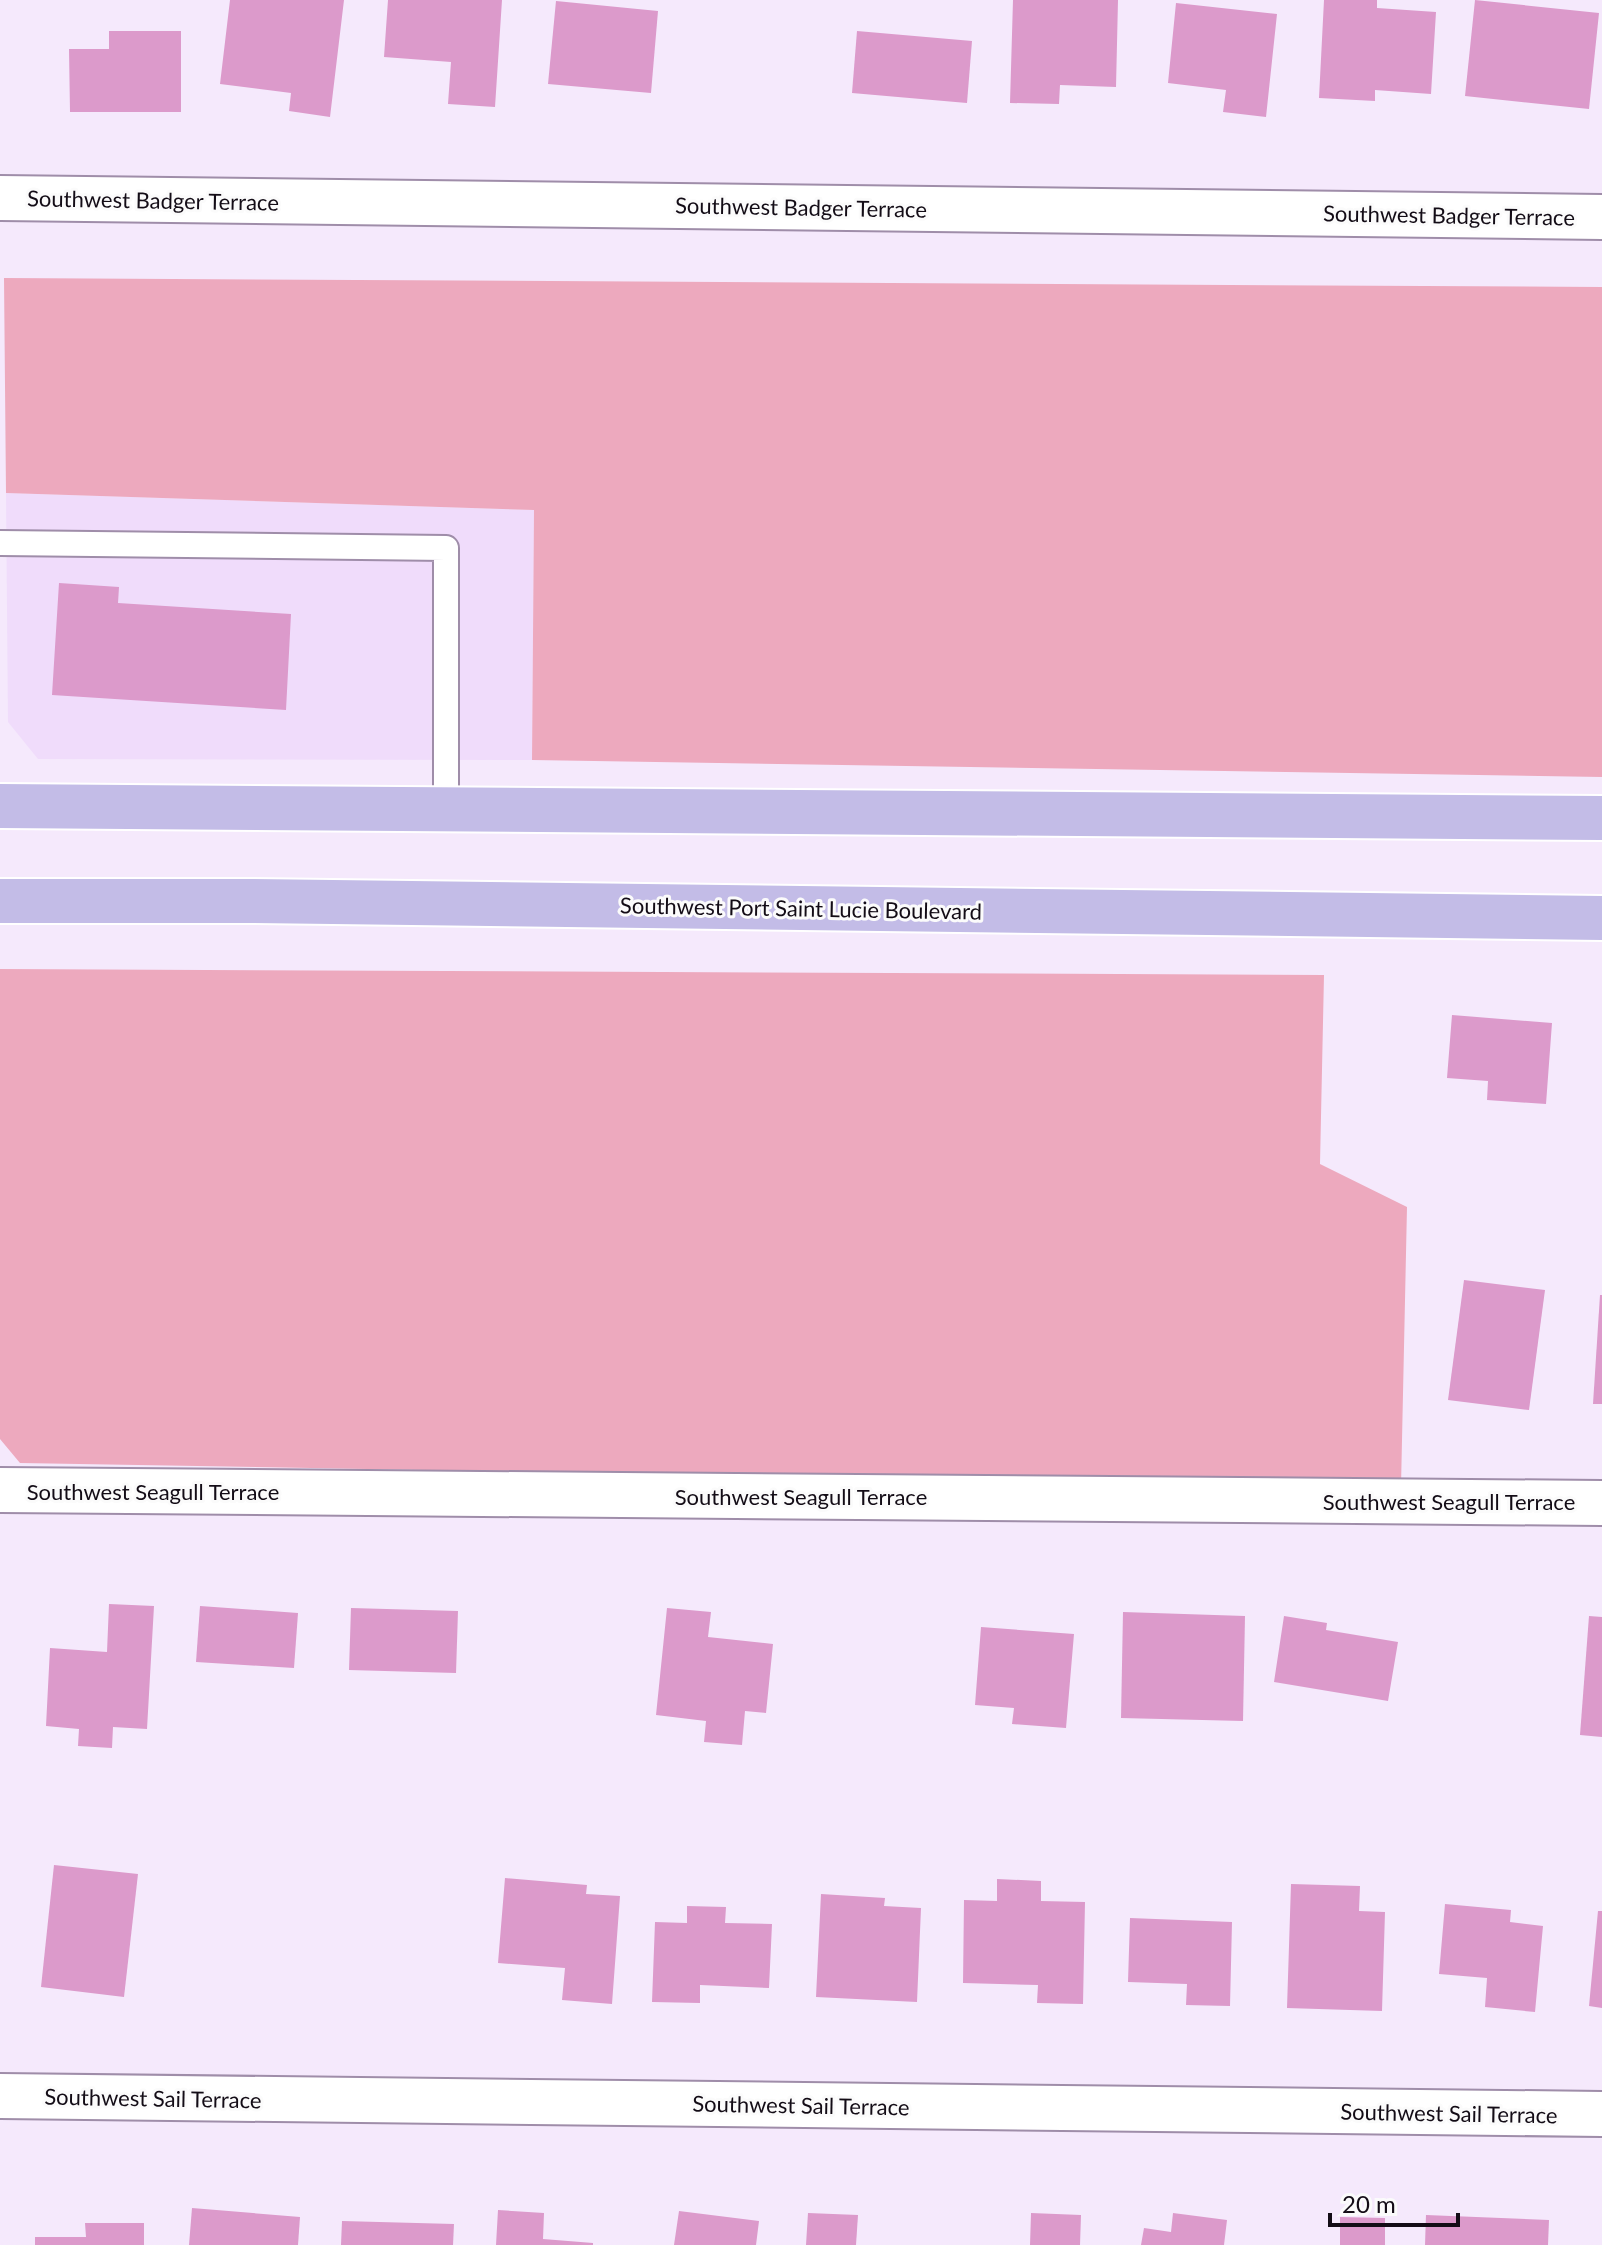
<svg xmlns="http://www.w3.org/2000/svg" width="1602" height="2245" font-family="Lato,sans-serif">
  <rect width="100%" height="100%" fill="#f5e9fc"/>
  <polygon fill="#f0dcfb" points="6,493 534,510 532,760 38,759 8,722"/>
  <g fill="#eda9be">
    <polygon points="4,278 1602,287 1602,777 532,760 534,510 6,493"/>
    <polygon points="0,969 1324,975 1320,1164 1407,1207 1401,1487 20,1463 0,1439"/>
  </g>
  <g fill="#dc9acb">
    <polygon points="230,0 344,0 330,117 289,111 291,93 220,84"/>
    <polygon points="388,0 502,0 495,107 448,104 451,62 384,57"/>
    <polygon points="1013,0 1118,0 1116,87 1060,85 1059,104 1010,103"/>
    <polygon points="1324,0 1377,0 1377,8 1436,12 1431,94 1375,90 1375,101 1319,98"/>
    <polygon points="1475,0 1599,13 1589,109 1465,96"/>
    <polygon points="556,1 658,11 651,93 548,84"/>
    <polygon points="1176,3 1277,14 1266,117 1223,112 1226,90 1168,83"/>
    <polygon points="109,31 181,31 181,112 70,112 69,49 109,49"/>
    <polygon points="857,31 972,41 967,103 852,93"/>
    <polygon points="59,583 119,587 118,603 291,614 286,710 52,695"/>
    <polygon points="1452,1015 1552,1023 1546,1104 1487,1100 1488,1081 1447,1078"/>
    <polygon points="1464,1280 1545,1290 1529,1410 1448,1400"/>
    <polygon points="1600,1295 1602,1295 1602,1404 1593,1404"/>
    <polygon points="109,1604 154,1606 147,1729 113,1727 112,1748 78,1746 79,1729 46,1726 50,1648 107,1652"/>
    <polygon points="200,1606 298,1613 294,1668 196,1662"/>
    <polygon points="351,1608 458,1611 456,1673 349,1670"/>
    <polygon points="667,1608 711,1612 708,1637 773,1644 766,1713 745,1711 742,1745 704,1742 706,1721 656,1715"/>
    <polygon points="1123,1612 1245,1616 1243,1721 1121,1718"/>
    <polygon points="1284,1616 1327,1623 1326,1630 1398,1642 1388,1701 1274,1682"/>
    <polygon points="1589,1616 1602,1617 1602,1737 1580,1735"/>
    <polygon points="981,1627 1074,1634 1066,1728 1012,1724 1014,1708 975,1705"/>
    <polygon points="54,1865 138,1874 124,1997 41,1987"/>
    <polygon points="505,1878 587,1885 586,1894 620,1896 612,2004 562,2000 565,1968 498,1963"/>
    <polygon points="997,1879 1041,1881 1041,1901 1085,1902 1083,2004 1037,2003 1038,1985 963,1983 964,1900 997,1901"/>
    <polygon points="1291,1884 1360,1886 1359,1911 1385,1912 1382,2011 1287,2008"/>
    <polygon points="821,1894 885,1898 884,1906 921,1908 917,2002 816,1997"/>
    <polygon points="1445,1904 1511,1910 1510,1922 1543,1926 1535,2012 1485,2007 1487,1978 1439,1974"/>
    <polygon points="687,1906 726,1907 725,1923 772,1924 769,1988 700,1985 700,2003 652,2002 655,1922 687,1923"/>
    <polygon points="1598,1911 1602,1911 1602,2008 1589,2006"/>
    <polygon points="1130,1918 1232,1922 1230,2006 1186,2005 1187,1984 1128,1982"/>
    <polygon points="192,2208 300,2217 298,2245 189,2245"/>
    <polygon points="498,2210 544,2213 543,2239 593,2243 593,2245 496,2245"/>
    <polygon points="679,2211 759,2221 756,2245 674,2245"/>
    <polygon points="808,2213 858,2215 856,2245 806,2245"/>
    <polygon points="1031,2213 1081,2215 1080,2245 1030,2245"/>
    <polygon points="1173,2213 1227,2220 1224,2245 1141,2245 1144,2228 1171,2232"/>
    <polygon points="1426,2215 1549,2220 1548,2245 1425,2245"/>
    <polygon points="1340,2217 1385,2218 1385,2245 1340,2245"/>
    <polygon points="342,2221 454,2224 453,2245 341,2245"/>
    <polygon points="85,2223 144,2223 144,2245 35,2245 35,2237 86,2237"/>
  </g>
  <g fill="none" stroke-linecap="round" stroke-linejoin="round">
    <g stroke="#9f8da9" stroke-width="28">
      <polyline id="lane" points="0,543 446,548 446,810"/>
    </g>
    <g stroke="#9f8da9" stroke-width="48">
      <g id="street">
        <polyline points="0,198 1602,217"/>
        <polyline points="0,1490 1602,1503"/>
        <polyline points="0,2096 1602,2114"/>
      </g>
    </g>
    <g stroke="#fff" stroke-width="48">
      <g id="primary">
        <polyline points="0,806 1602,818"/>
        <polyline points="0,901 247,901 1602,918"/>
      </g>
    </g>
    <use href="#lane" stroke="#fff" stroke-width="24"/>
    <use href="#street" stroke="#fff" stroke-width="44"/>
    <use href="#primary" stroke="#c3bce7" stroke-width="44"/>
  </g>
  <g text-anchor="middle" dominant-baseline="central" stroke-width="6" stroke-linejoin="round" paint-order="stroke">
    <g font-size="22" fill="#130c16" stroke="#fbfbfb">
      <text transform="translate(153 200) rotate(1)">Southwest Badger Terrace</text>
      <text transform="translate(801 207) rotate(1)">Southwest Badger Terrace</text>
      <text transform="translate(1449 215) rotate(1)">Southwest Badger Terrace</text>
      <text transform="translate(801 908) rotate(1)">Southwest Port Saint Lucie Boulevard</text>
      <text x="153" y="1491">Southwest Seagull Terrace</text>
      <text x="801" y="1496">Southwest Seagull Terrace</text>
      <text x="1449" y="1501">Southwest Seagull Terrace</text>
      <text transform="translate(153 2098) rotate(1)">Southwest Sail Terrace</text>
      <text transform="translate(801 2105) rotate(1)">Southwest Sail Terrace</text>
      <text transform="translate(1449 2113) rotate(1)">Southwest Sail Terrace</text>
    </g>
  </g>
  <path d="M1330 2213v12h128v-12" fill="none" stroke="#130c16" stroke-width="4"/>
  <text x="1342" y="2213" font-size="24" fill="#130c16" stroke="#fbfbfb" stroke-width="6" paint-order="stroke">20 m</text>
</svg>
